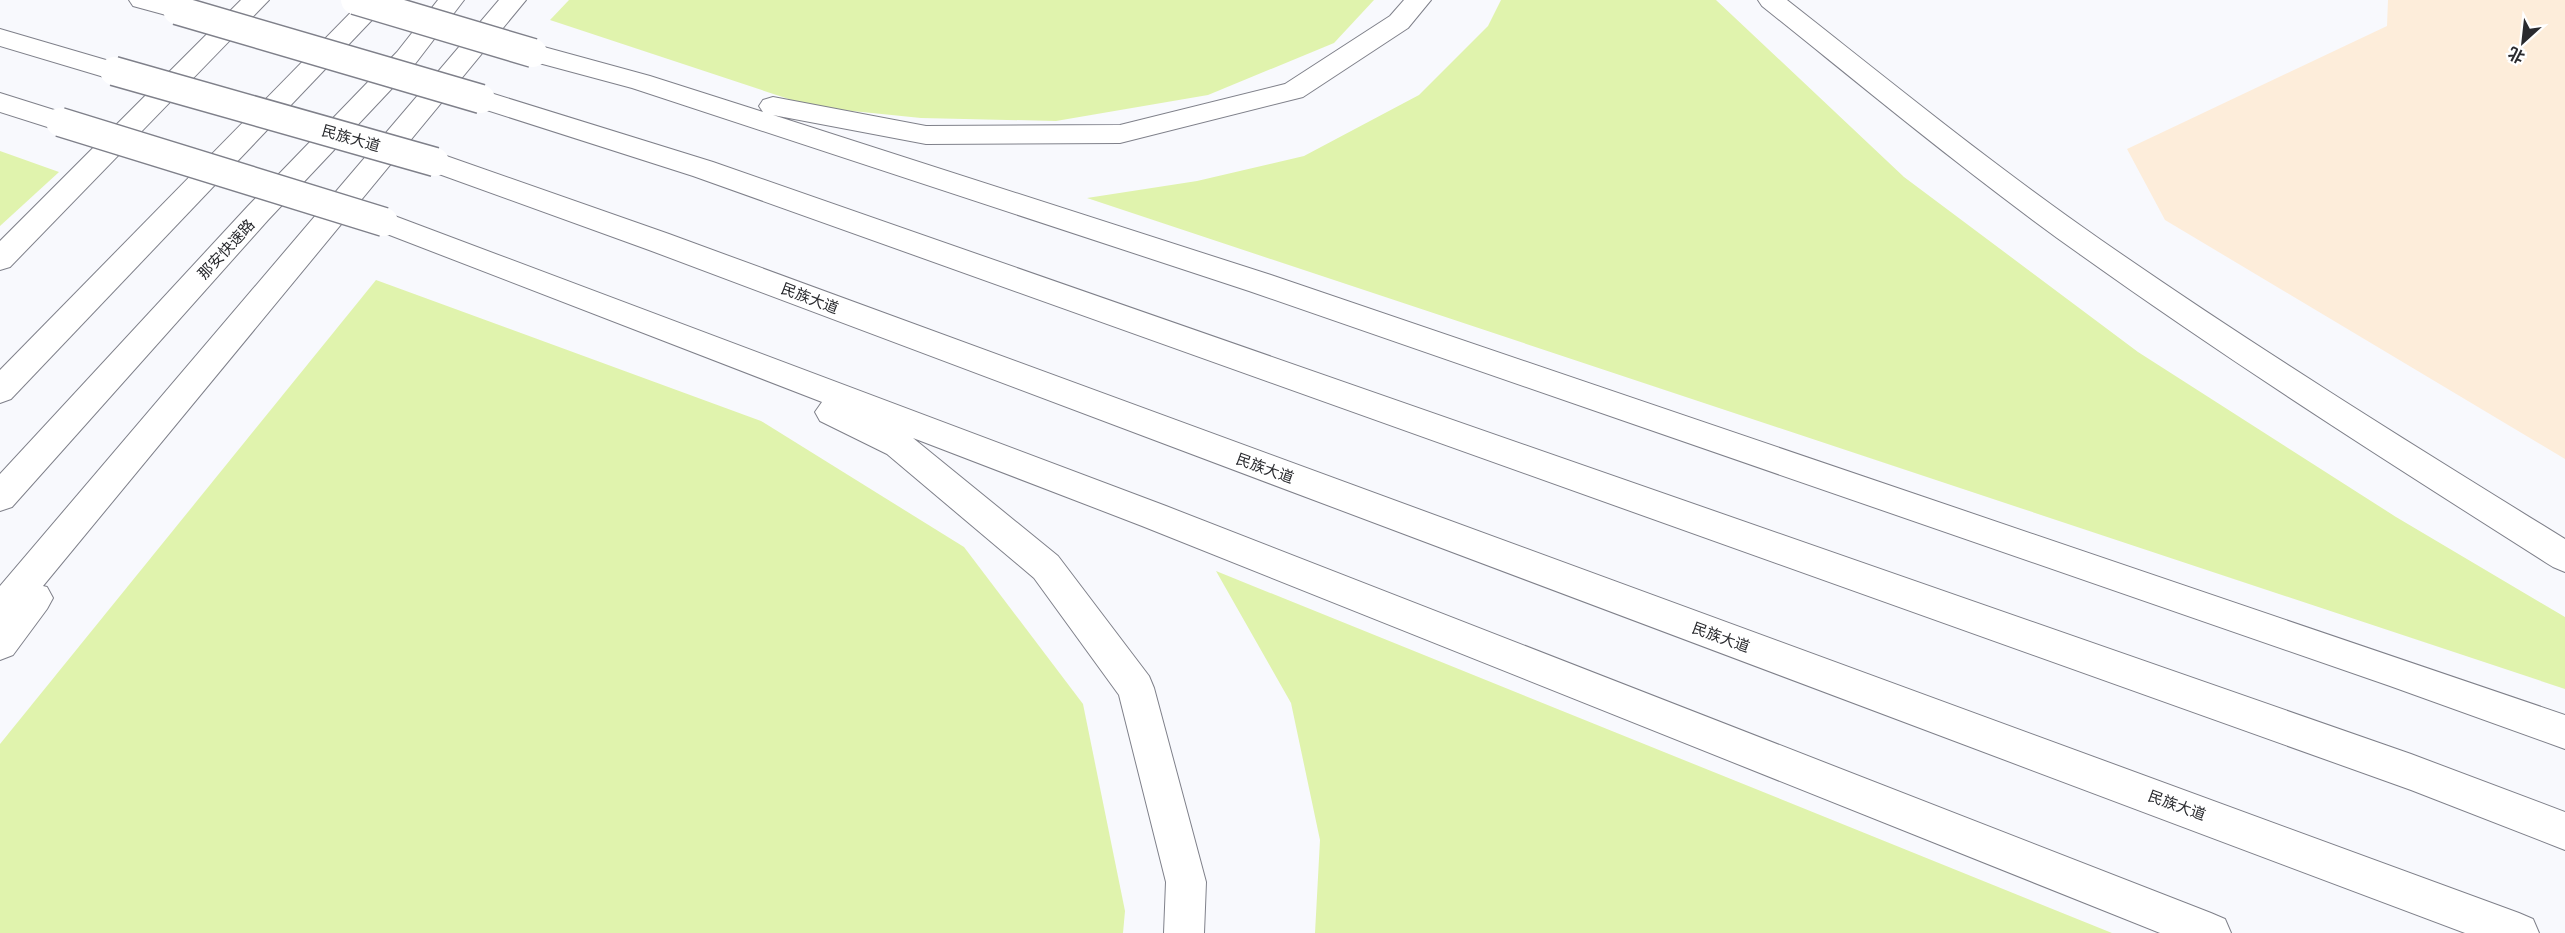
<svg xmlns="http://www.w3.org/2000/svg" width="2565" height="933" font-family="'Public Sans','Noto Sans SC',sans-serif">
  <rect width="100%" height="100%" fill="#f8f9fd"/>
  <polygon fill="#fdedda" points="2388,0 2565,0 2565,459 2165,220 2127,149 2387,26"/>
  <g fill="#e0f3ad">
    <polygon points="569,0 1374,0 1334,43 1208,95 1056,121 921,118 813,107 550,20"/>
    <polygon points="1501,0 1716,0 1904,177 2138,352 2396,517 2565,617 2565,689 1087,198 1197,181 1304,156 1419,95 1488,26"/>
    <polygon points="0,151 59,172 0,226"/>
    <polygon points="376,280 761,421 964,547 1083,704 1125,911 1123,933 0,933 0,744"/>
    <polygon points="1216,571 2112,933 1315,933 1320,840 1291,703"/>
  </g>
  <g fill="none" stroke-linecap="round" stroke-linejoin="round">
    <g stroke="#7f808a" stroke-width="2">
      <g id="highway">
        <polygon points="129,0 171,0 186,4 190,10 186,16 177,18 133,6"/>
        <polygon points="241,0 269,0 10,267 0,270 0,241"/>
        <polygon points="363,0 391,0 11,399 0,403 0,370"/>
        <polygon points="438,0 464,0 415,64 268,220 12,507 0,511 0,474 248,206 397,52"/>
        <polygon points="499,0 526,0 43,586 47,587 53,598 47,609 13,655 0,660 0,586"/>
        <polygon points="1404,0 1431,0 1408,28 1303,97 1120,143 926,144 773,115 1271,275 2565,715 2565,749 2390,686 1249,291 632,88 524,59 520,53 524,47 533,44 650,76 763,112 759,106 763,100 773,97 926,126 1120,125 1285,84 1390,16"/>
        <path d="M 1758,0 L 1787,0 C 1890,81 1993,165 2101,240 C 2252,345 2408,442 2565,539 L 2565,572 L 2553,567 C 2394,466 2235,365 2081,255 C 1971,177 1867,90 1762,6 Z"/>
        <polygon points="0,29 123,65 127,71 123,77 114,80 0,46"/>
        <polygon points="481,90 713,162 2411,754 2565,812 2565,850 2411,790 693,176 471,105 468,99 471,93"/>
        <polygon points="0,93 70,115 74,122 70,129 60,131 0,112"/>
        <polygon points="435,152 669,234 2519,913 2533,919 2539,933 2465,933 649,250 425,169 421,162 425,155"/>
        <polygon points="384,212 1166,506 2211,913 2225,919 2231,933 2160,933 1142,526 913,438 1058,556 1149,676 1154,688 1206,882 1204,933 1164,933 1166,882 1119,695 1034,578 887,454 820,421 815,412 822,402 374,229 369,222 374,215"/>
      </g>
    </g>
    <use href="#highway" fill="#fff" fill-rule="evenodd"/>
    <g stroke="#7f808a" stroke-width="31" stroke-linecap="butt">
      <g id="highway-bridge">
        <polyline points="355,0 533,53"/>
        <polyline points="177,10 481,99"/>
        <polyline points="114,71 435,162"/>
        <polyline points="60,122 384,222"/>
      </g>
    </g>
    <use href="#highway-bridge" stroke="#fff" stroke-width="28"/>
  </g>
  <g text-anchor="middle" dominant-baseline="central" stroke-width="4.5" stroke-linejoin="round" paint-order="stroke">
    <g font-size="15" fill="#292a2e" stroke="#fff">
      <text transform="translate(351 138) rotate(16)">民族大道</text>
      <text transform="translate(226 249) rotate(-47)">那安快速路</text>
      <text transform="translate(810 298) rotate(21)">民族大道</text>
      <text transform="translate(1265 468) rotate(20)">民族大道</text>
      <text transform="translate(1721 637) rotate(20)">民族大道</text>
      <text transform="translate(2177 805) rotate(20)">民族大道</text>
    </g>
  </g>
  <g transform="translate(2523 42) rotate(207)" stroke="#ffffff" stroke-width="4.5" paint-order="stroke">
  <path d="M0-4.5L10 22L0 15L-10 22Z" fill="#292a2e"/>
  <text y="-9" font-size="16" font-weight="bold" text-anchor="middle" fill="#292a2e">北</text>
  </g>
</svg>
